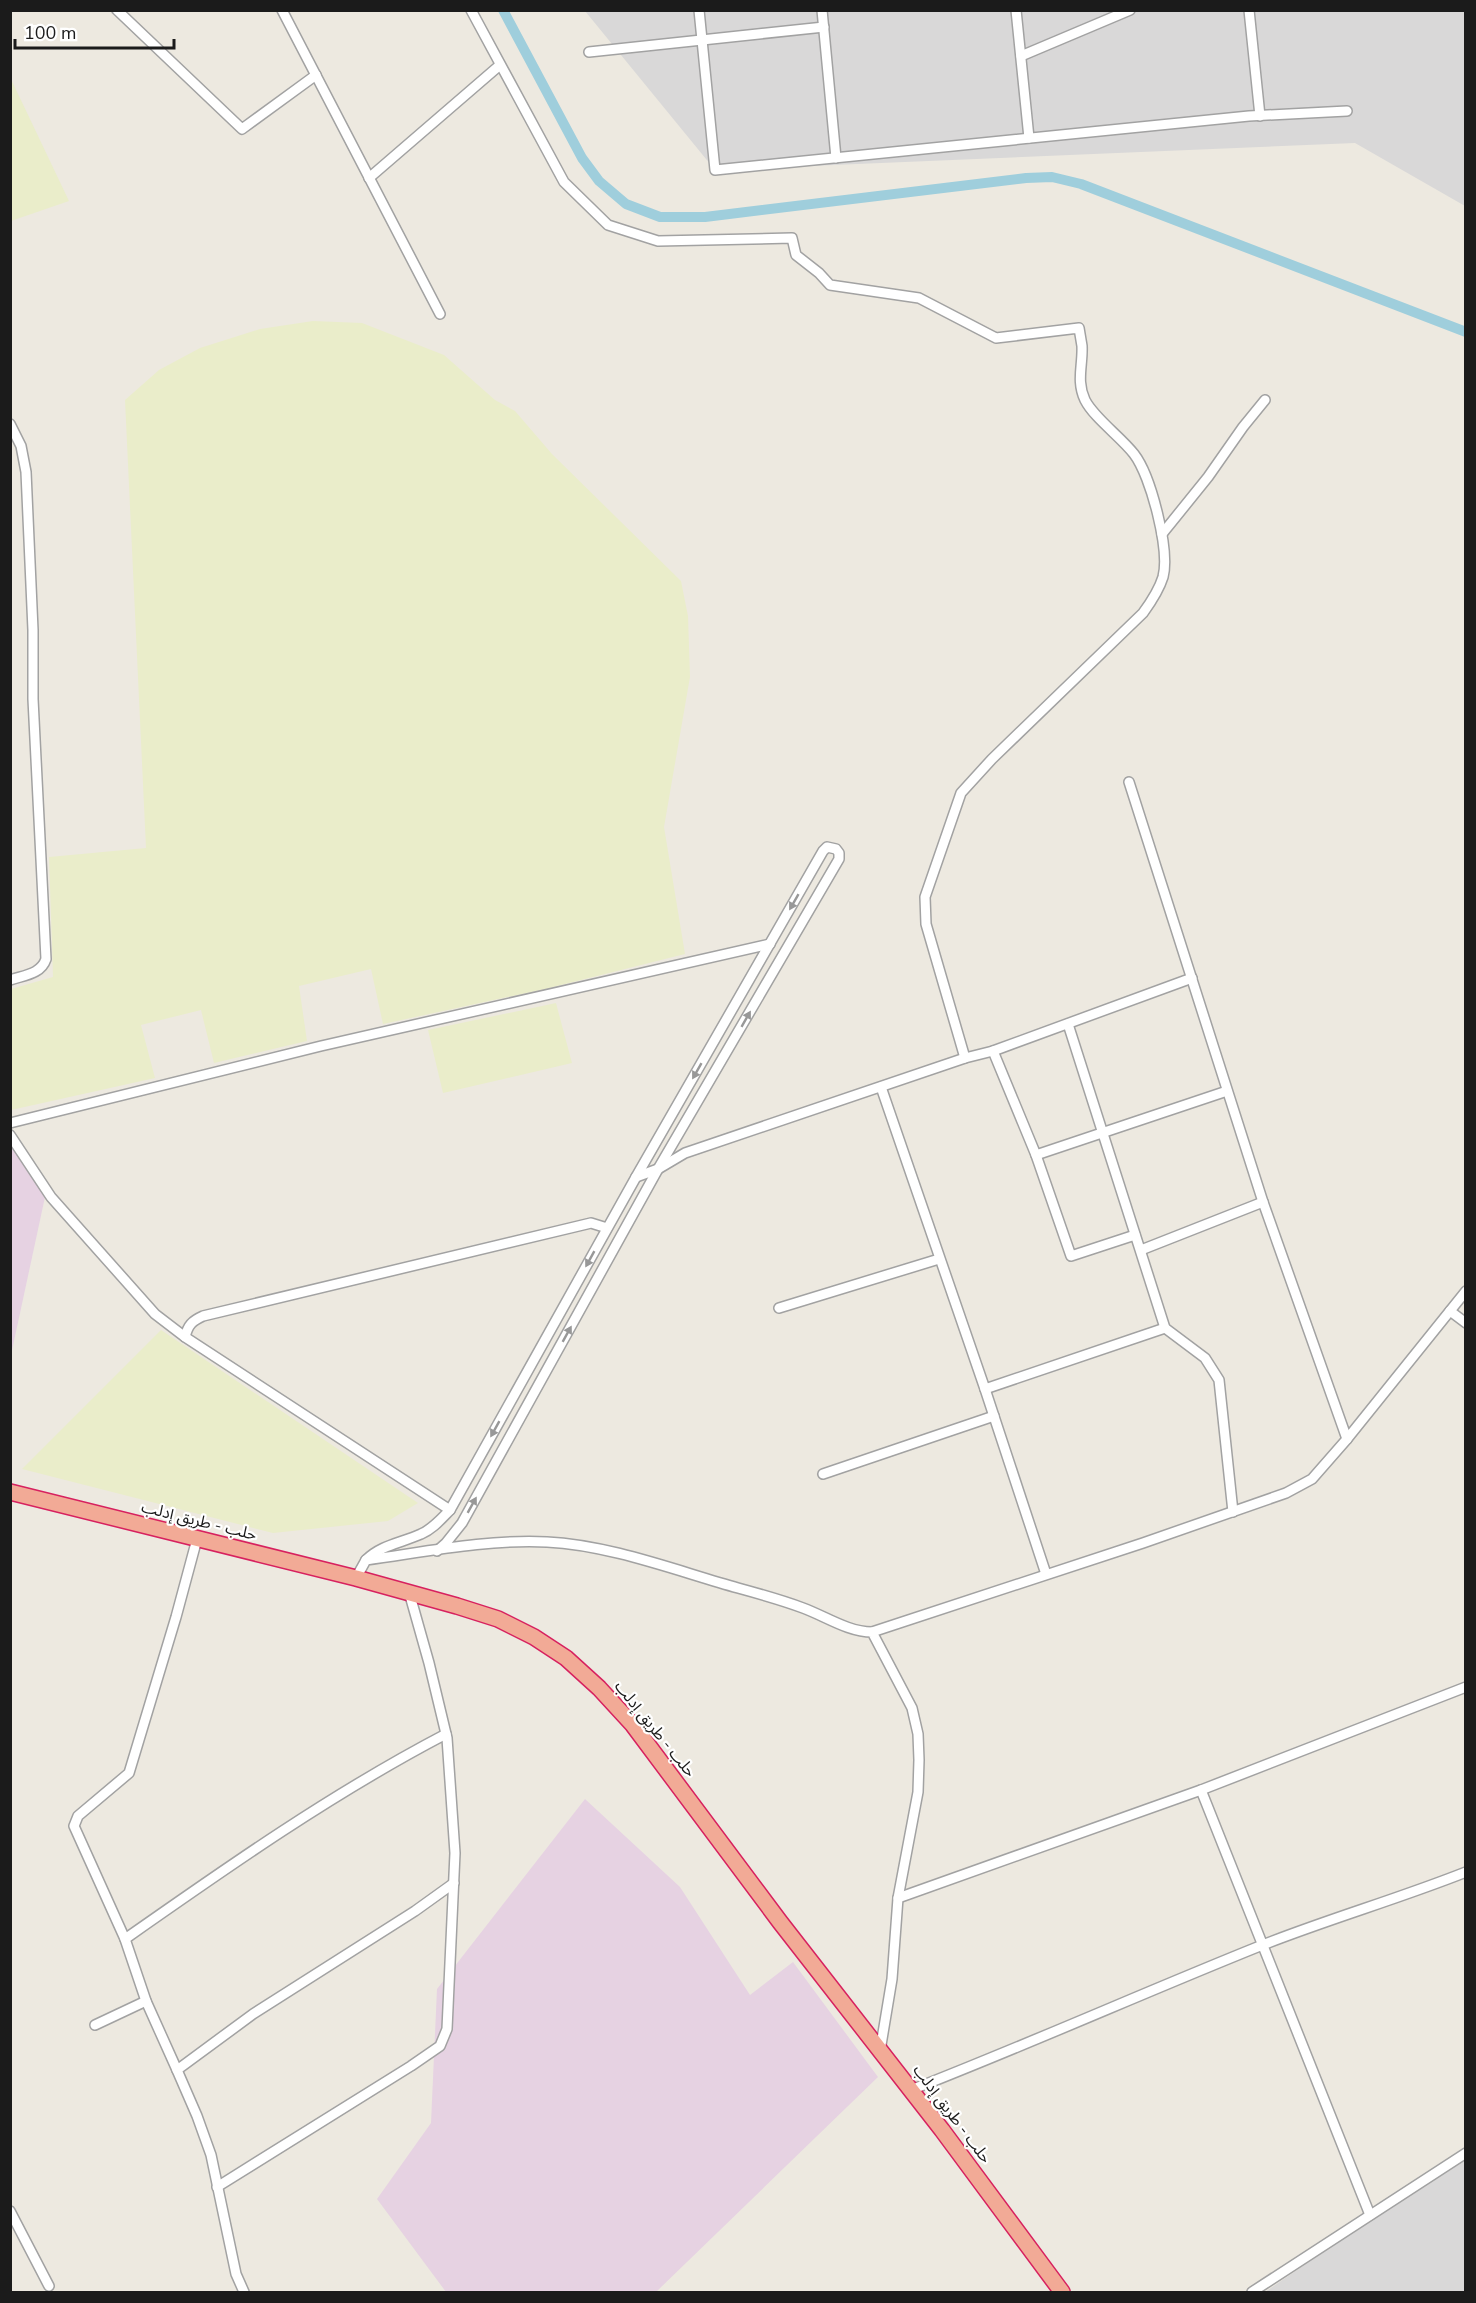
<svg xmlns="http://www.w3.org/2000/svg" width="1476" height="2303" font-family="'Nunito Sans','Noto Sans Arabic',sans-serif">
  <rect width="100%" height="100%" fill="#ede9e0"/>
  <g fill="#d9d8d8">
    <polygon points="585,11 1465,11 1465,206 1355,143 715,170"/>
    <polygon points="1465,2157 1465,2292 1265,2292 1358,2228"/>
  </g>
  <g fill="#e6d2e2">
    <polygon points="11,1142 45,1197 11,1355"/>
    <polygon points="585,1799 680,1887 750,1995 793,1962 878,2077 656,2292 446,2292 377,2199 431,2123 437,1989"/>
  </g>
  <g fill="#eaedca">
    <polygon points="10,77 69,201 11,221 10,221"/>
    <polygon points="313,321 362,323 444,355 495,400 515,411 552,454 681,581 688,616 690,677 664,827 685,954 545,989 383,1024 371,969 299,986 307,1041 214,1063 201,1010 141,1025 155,1078 11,1110 11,989 53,977 49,857 146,848 125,400 159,370 200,348 260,329"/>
    <polygon points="556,1003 572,1063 443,1093 428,1030"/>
    <polygon points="161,1330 418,1503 388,1521 273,1533 22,1469"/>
  </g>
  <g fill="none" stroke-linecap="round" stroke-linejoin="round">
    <polyline stroke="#9fcedc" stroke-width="10" points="503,10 582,158 599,181 626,204 660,217 705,217 1026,178 1052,177 1081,184 1466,332"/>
    <g stroke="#a2a2a2" stroke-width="12">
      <g id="minor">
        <polyline points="117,10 242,129 316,75"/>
        <polyline points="282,10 440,314"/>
        <path d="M 471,10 L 564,182 L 608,225 L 658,241 L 792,238 L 796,255 L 819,273 L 830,285 L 919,298 L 996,338 L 1079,328 C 1080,334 1081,340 1082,346 C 1083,365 1076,381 1085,400 C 1094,418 1121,437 1134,454 C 1151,476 1170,550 1163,577 C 1159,590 1151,602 1143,613 L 992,759 L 961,793 L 925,897 L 926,924 L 965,1058"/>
        <polyline points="699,10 715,170 1249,116 1347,111"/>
        <polyline points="822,10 836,158"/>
        <polyline points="1016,10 1029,138"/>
        <polyline points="1249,10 1260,116"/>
        <polyline points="589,52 824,27"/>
        <polyline points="1021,56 1130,10"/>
        <polyline points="369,178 500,65"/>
        <path d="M 10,424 L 21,446 L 26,472 L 33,630 L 33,699 L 46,959 C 41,974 25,975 10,980"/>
        <polyline points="1162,534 1208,477 1243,427 1265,400"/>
        <polyline points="1129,782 1263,1202 1347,1439"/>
        <polyline points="1068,1024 1165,1328 1205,1358 1219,1380 1233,1512"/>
        <polyline points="993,1051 1036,1155 1071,1256 1135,1235"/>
        <polyline points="881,1087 985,1389 1046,1574"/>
        <polyline points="10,1123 321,1046 770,944"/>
        <polyline points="10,1135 51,1197 155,1314 185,1337 450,1510"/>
        <polyline points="1036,1155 1227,1091"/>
        <polyline points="636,1177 658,1169 685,1153 965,1058 993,1051 1192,978"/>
        <polyline points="1141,1250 1263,1202"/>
        <polyline points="779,1308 939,1259"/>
        <polyline points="1450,1311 1466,1323"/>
        <path d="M 185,1337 C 188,1325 192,1321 203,1316 L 591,1223 L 607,1228"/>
        <polyline points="985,1389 1165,1328"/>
        <polyline points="823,1474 994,1416"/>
        <path d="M 366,1560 C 381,1545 401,1543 421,1534 C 433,1529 441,1519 450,1510 L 636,1177 L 823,851 L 827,847 L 836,849 L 839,853 L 839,859 L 658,1169 L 462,1523 L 446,1543 L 437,1551"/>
        <path d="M 356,1578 L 366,1560 C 425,1552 487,1539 547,1542 C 610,1545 677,1571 738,1588 C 760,1594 782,1600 803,1608 C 825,1616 848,1632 872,1632 L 912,1708 L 918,1734 L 919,1760 L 918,1792 L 898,1898 L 892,1979 L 880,2051"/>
        <polyline points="872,1632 1143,1543 1286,1493 1312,1479 1347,1439 1466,1291"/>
        <polyline points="1201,1790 1370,2215"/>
        <polyline points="898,1898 1201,1790 1466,1687"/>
        <path d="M 125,1939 C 229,1866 333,1793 446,1734"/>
        <polyline points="95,2025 146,2001"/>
        <polyline points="177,2070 146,2001 125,1939 74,1826 78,1816 129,1773 176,1617 197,1539"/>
        <path d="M 911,2090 C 1029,2044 1143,1993 1260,1946 C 1328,1919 1398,1899 1466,1872"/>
        <polyline points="217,2187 411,2066 440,2046 447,2029 455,1853 447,1738 429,1663 409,1592"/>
        <polyline points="10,2211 49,2286"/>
        <polyline points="244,2292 236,2274 211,2155 197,2116 177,2070 253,2014 415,1911 454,1883"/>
        <polyline points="1252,2292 1466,2153"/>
      </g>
    </g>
    <g stroke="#d7215f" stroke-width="18">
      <polyline id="trunk" points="10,1492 356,1578 457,1606 498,1619 534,1637 566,1658 599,1688 633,1725 780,1922 942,2130 1062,2292"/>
    </g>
    <use href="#minor" stroke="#fff" stroke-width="9"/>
    <use href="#trunk" stroke="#f2aa96" stroke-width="15"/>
  </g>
  <defs><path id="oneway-solid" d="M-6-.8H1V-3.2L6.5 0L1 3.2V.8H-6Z" transform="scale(1.5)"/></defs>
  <g fill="#989898">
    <use href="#oneway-solid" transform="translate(794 902) rotate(120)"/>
    <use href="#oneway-solid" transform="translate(746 1019) rotate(-60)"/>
    <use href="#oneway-solid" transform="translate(697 1071) rotate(120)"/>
    <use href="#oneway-solid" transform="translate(590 1259) rotate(119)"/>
    <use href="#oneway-solid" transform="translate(567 1334) rotate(-61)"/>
    <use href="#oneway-solid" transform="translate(495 1429) rotate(119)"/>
    <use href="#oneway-solid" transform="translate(472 1505) rotate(-61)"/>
  </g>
  <g text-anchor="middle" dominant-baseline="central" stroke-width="4.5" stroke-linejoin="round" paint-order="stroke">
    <g font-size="16" fill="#1b1b1b" stroke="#fff">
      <text transform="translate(199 1521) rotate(14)">حلب - طريق إدلب</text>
      <text transform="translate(655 1729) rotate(51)">حلب - طريق إدلب</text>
      <text transform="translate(952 2114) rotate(53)">حلب - طريق إدلب</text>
    </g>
  </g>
  <rect width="1476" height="2303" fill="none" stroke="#1b1b1b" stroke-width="24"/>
  <path d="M15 39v9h159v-9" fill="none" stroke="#1b1b1b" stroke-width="3"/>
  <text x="24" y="39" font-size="18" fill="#1b1b1b" stroke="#ffffff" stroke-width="4.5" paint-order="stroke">100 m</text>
</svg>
